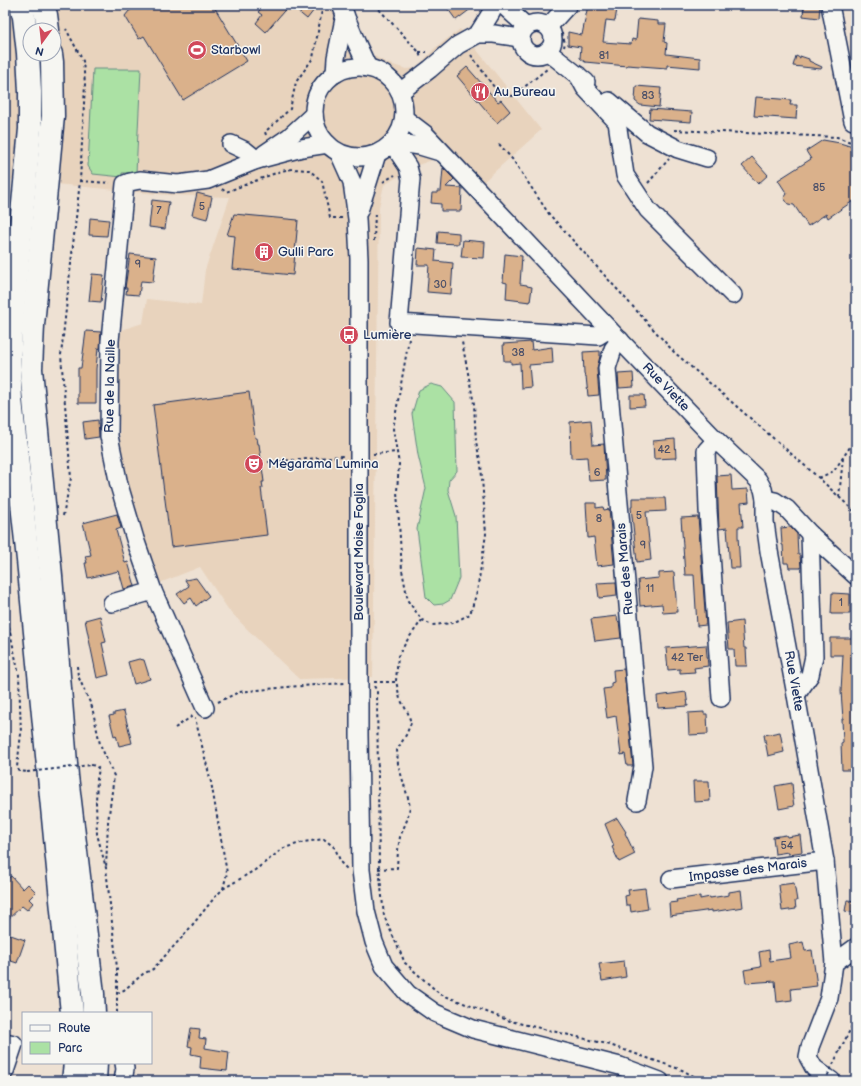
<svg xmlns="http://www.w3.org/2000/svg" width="861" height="1086" font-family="'Balsamiq Sans',sans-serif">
  <rect width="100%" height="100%" fill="#eee1d3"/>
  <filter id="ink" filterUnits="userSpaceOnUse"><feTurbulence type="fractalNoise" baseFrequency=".025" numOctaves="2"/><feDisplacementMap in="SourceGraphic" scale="8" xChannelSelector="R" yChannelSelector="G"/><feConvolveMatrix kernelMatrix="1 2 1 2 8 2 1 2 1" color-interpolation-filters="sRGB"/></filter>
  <g filter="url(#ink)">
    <path fill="#e8d3bd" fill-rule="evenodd" d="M 5,5 L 351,5 L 362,41 L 369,53 L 387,63 L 406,69 L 417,68 L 434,49 L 460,29 L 541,130 L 482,183 L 455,152 L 418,165 L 384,185 L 379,207 L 373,677 L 299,679 L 246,628 L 228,609 L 200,567 L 157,584 L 132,508 L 120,446 L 118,374 L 121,330 L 143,323 L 147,299 L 201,305 L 205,270 L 230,197 L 167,195 L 5,179 ZM 30,30 L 54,30 L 54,54 L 30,54 Z"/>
    <g fill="#abe1a4" stroke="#638881">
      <polygon points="93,69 141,69 136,173 122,173 122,177 93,174 88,166"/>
      <polygon points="431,384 442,387 455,402 457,471 449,480 448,490 456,516 459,578 450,600 443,604 434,605 426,597 417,529 426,488 418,455 412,414 419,390"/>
    </g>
    <g fill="#dab18b" stroke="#1b2f5e">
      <polygon points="139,5 213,5 247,61 183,100 144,36 139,39 125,16 129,11"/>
      <polygon points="264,5 289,5 266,32 256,23 262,15 258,12"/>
      <polygon points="290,5 318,5 307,19"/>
      <polygon points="445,5 476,5 456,20"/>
      <polygon points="588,5 609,5 608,8 617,9 615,21 606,20 603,42 631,44 632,39 636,40 638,19 658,21 658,24 666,24 664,42 667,43 666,54 700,58 700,68 667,65 667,68 627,65 627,66 585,62 580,58 581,47 568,45 568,32 582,35"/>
      <polygon points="804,5 820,5 819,18 803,16"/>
      <polygon points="796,56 800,58 800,56 809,59 809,61 822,67 821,69 793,66"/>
      <polygon points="467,67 498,102 501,100 510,111 497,123 457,76"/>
      <polygon points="636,86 661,88 659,107 640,105 635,101"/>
      <polygon points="756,97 791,100 790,105 797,105 796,119 754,116"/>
      <polygon points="650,109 692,112 691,122 649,119"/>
      <polygon points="823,140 840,143 856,148 856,199 828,218 826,214 808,226 794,205 788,204 784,198 787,194 778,180 811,159 806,151"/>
      <polygon points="752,157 768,175 758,184 742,166"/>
      <polygon points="443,168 454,179 446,187 462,188 461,211 441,211 441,204 431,203 432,193 437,193 437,191 441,191"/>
      <polygon points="197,193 212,197 207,219 192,215"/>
      <polygon points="152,200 169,202 165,229 149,227"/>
      <polygon points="234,214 298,220 293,275 232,269 235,236 227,235"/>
      <polygon points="90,218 109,220 107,236 89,235"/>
      <polygon points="438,231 459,233 459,244 437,243"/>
      <polygon points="463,240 485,242 484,258 461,257"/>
      <polygon points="418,248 436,250 435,261 453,263 451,294 427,292 429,265 417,265"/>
      <polygon points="130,254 156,257 153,282 141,281 139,295 126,294 127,288 125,288"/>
      <polygon points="505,254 522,256 520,284 527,285 527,286 532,287 530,302 506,299 507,283 503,282"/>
      <polygon points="92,274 104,275 101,302 89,301"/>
      <polygon points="86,331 101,332 100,349 98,348 96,369 96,403 78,403 78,368 81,368"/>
      <polygon points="531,342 532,350 552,347 553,363 529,365 531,387 521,388 520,363 511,364 511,361 504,361 503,344"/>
      <polygon points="600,351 600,356 597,369 599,395 588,396 586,376 585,376 584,373 583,352"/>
      <polygon points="633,373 634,387 619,388 618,374"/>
      <polygon points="249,392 255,438 257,438 258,444 259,444 264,482 262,482 263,488 261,488 267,535 171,547 153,405"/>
      <polygon points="630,395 644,395 645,406 630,407"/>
      <polygon points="98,420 99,437 85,439 83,422"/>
      <polygon points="591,420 593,445 604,444 606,480 589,481 587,457 571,458 570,422"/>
      <polygon points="675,439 676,458 654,459 653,441"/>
      <polygon points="731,475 732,490 748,489 749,502 741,503 743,527 738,527 738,536 740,568 730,568 727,528 719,529 717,476"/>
      <polygon points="632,498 665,498 666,511 646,512 651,560 637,562 631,507 632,507"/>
      <polygon points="586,503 596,503 596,508 603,507 604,510 609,509 614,564 597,566 594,537 588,538"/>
      <polygon points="117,514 121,528 116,530 125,563 128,562 135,586 124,589 119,571 88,578 85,563 87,563 85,556 91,555 83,523"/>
      <polygon points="698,517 706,625 697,626 694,575 685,575 681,518"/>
      <polygon points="790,527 797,534 798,555 800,555 801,568 789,568 788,563 784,563 783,545 782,545 781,528"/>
      <polygon points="674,572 677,612 663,613 662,604 640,606 638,580 659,578 659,573"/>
      <polygon points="196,578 209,596 196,606 191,598 184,603 177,594 189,586 185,580"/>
      <polygon points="616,582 617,596 599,598 597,583"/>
      <polygon points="832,593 850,594 850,614 831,614"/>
      <polygon points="100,616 106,642 102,643 109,675 97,678 85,620"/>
      <polygon points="617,616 618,622 619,621 621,638 595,641 591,619"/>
      <polygon points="742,621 744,648 746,648 747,666 735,666 734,649 729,649 727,623"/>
      <polygon points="830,638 856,638 856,704 853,704 854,742 856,742 856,770 842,770 841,743 843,742 842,719 843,719 841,691 843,655 830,655"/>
      <polygon points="706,645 708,666 694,668 695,672 680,673 680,669 668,670 666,648"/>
      <polygon points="139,659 144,660 150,679 134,684 128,662"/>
      <polygon points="624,669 633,766 627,766 625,754 621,755 616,716 607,718 603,689 611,688 611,683 614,682 613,670"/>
      <polygon points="686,692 688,706 658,708 657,696"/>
      <polygon points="124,711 132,743 119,746 116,735 114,736 109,716 114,715 114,713"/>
      <polygon points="704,712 704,714 707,714 708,734 689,735 688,713"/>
      <polygon points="780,732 784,752 768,756 764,735"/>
      <polygon points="693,781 709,781 710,801 694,802"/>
      <polygon points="792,783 793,794 792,794 794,806 779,809 775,786"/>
      <polygon points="617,818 626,832 625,833 635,854 619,862 612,847 614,846 605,824"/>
      <polygon points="786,835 787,837 800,835 802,852 788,854 788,852 775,854 773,837"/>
      <polygon points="11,876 23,889 28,884 36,892 29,899 33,903 27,910 22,906 5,922 5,881"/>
      <polygon points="794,883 797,901 795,901 796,909 782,911 779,885"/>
      <polygon points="645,888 648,909 631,912 630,905 626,905 625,896 629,895 628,890"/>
      <polygon points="741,890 743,907 712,912 712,910 670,916 669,903 677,902 676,900 700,896 700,899 710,897 710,898 729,895 729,892"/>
      <polygon points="847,900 856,901 856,913 845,911"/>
      <polygon points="5,933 25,940 17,963 5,959"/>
      <polygon points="803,942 805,951 812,950 817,986 791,989 792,1000 777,1002 775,981 746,983 744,970 761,967 759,952 769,950 770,961 791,958 789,945"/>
      <polygon points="624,961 626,977 602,981 599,964"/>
      <polygon points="191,1028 200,1029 199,1038 206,1039 205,1048 229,1052 227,1071 200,1068 201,1056 191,1054 192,1047 188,1046"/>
    </g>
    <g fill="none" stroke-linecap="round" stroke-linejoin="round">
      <g stroke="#1b2f5e" stroke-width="20">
        <g id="minor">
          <polyline points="341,5 357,44 368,68"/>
          <polyline points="503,5 526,26"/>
          <polyline points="830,5 853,121"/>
          <circle cx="537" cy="39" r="16"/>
          <polyline points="548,27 568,5"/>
          <polyline points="478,34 491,13 495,5"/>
          <polyline points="547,51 586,82"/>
          <circle cx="359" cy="112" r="45"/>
          <polyline points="335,74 336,58 345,14"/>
          <polyline points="578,75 585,88 617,122 625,175 648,210 733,295"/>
          <polyline points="400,92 430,69 458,45 478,34 494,34 520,38"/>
          <polyline points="609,101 647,133 678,149 707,158"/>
          <polyline points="404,118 425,134 443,153 609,329 716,440 758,480 763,489 765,499 765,522 769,551 796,695 825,861 834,963 829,998 810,1047 808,1057 814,1068 832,1081"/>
          <polyline points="393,142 420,146 440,152"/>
          <polyline points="392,143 408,167 411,179 399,323 598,336 609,329"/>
          <polyline points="231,144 246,151 257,160"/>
          <polyline points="339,153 352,182 357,219 359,259 359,735 361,870 366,911 374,942 384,966 408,994 435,1013 473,1029 620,1066 660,1081"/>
          <polyline points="264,154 289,137 314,114"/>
          <polyline points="359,211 377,154"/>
          <polyline points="620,340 613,349 607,368 636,695 643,766 637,801"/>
          <polyline points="716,440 706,451 708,510 721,698"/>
          <polyline points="765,499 775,501 787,509 810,534 856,576"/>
          <polyline points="112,603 153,591"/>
          <polyline points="796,695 810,675 814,656 810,534"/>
          <polyline points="205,708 153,591 135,539 119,485 109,436 110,341 125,184 130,182 140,180 178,184 208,180 257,160 302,148 328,144"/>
          <polyline points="671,879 825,861"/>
          <polyline points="834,963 856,947"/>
          <polyline points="5,1042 14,1044 5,1071"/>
          <polyline points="123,1081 125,1069 124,1063"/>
        </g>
      </g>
      <g stroke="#1b2f5e" stroke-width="25">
        <g id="major">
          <polyline points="21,5 24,17 28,53 30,92 30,129 11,333 9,366 11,400 28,560 72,1013"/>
          <polyline points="43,5 46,15 48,30"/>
          <polyline points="51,54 52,62 53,116 33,325 31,369 51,576 67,776 93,994 94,1013"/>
          <polyline points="73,1081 75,1063"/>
          <polyline points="95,1081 96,1063"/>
        </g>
      </g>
      <g stroke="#1b2f5e" stroke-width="2" stroke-dasharray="3 3" stroke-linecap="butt">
        <polyline points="375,5 419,52 421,58"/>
        <polyline points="562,33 565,43 564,47"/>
        <polyline points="5,47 7,97 5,129"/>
        <polyline points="419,52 426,52"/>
        <polyline points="471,55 499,94 513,96 547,69"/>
        <polyline points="674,130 837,137 856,144"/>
        <polyline points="266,135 265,132 290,109 296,82 313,58 323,5"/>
        <polyline points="499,144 513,160 549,214 674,352 819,478 856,513"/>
        <polyline points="80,181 110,183"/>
        <polyline points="383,182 395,175"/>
        <polyline points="648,183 669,159"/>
        <polyline points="222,189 226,192 281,171 292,169 309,170 322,181 330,218 343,218"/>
        <polyline points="374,241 375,211"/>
        <polyline points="409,339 393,429 399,464 397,491 402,570 408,601 422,620 432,625 453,623 470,614 477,592 486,534 481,464 476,442 474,404 462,342"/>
        <polyline points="373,454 396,452"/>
        <polyline points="268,462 344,456"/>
        <polyline points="819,478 834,471 856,438"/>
        <polyline points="839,497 843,458"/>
        <polyline points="63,516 71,478 61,355 80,181 85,84 83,61 66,29"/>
        <polyline points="5,597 8,622 19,675 21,734 17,767 19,771 27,772"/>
        <polyline points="77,666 78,676 92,707 100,744 114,776 108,822 106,868"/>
        <polyline points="374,682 395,682"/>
        <polyline points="374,686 377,691 379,867 384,916 405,963 440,994 510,1021 607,1044 682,1070 703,1081"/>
        <polyline points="218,702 239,692 287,687 345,683"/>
        <polyline points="175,728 194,715"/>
        <polyline points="91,765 96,766 99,769 97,779 96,802 97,834 106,868 117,968 117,1013"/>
        <polyline points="378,869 397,868 398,850 400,837 407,820 410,807 408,798 398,764 397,750 406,735 411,723 408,713 400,699 396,681 398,656 408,639 422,620"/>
        <polyline points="223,889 255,870 284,848 304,842 324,839 335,848 341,863 347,869"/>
        <polyline points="117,993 124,990 143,974 153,969 185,934 215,897 223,889 227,873 211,782 195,718"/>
        <polyline points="840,1050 856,1018"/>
      </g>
      <use href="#minor" stroke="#f6f6f2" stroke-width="17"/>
      <use href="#major" stroke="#f6f6f2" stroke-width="22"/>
      <g stroke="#1b2f5e" stroke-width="2" stroke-dasharray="3 3" stroke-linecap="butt">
        <polyline points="27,772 91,765"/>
        <polyline points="825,1081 840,1050"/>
      </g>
    </g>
  </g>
  <defs>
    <g id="stadium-disc" transform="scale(1)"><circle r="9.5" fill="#d1495b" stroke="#f6f6f2"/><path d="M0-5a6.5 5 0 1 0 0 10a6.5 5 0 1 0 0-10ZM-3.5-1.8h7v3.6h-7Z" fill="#fff"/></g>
    <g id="restaurant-disc" transform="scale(1)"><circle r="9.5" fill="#d1495b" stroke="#f6f6f2"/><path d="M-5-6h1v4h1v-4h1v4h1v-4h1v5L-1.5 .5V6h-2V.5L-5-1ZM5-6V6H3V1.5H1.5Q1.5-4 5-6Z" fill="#fff"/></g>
    <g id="building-disc" transform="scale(1)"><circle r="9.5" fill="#d1495b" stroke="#f6f6f2"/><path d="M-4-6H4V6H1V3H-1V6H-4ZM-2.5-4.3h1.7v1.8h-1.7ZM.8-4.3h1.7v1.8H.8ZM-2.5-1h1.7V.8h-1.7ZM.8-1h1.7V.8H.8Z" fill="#fff"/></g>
    <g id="bus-disc" transform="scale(1)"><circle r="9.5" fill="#d1495b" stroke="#f6f6f2"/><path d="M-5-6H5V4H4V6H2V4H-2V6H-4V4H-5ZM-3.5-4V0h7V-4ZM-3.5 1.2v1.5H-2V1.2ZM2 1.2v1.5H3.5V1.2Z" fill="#fff"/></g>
    <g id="theatre-disc" transform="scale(1)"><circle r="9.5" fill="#d1495b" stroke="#f6f6f2"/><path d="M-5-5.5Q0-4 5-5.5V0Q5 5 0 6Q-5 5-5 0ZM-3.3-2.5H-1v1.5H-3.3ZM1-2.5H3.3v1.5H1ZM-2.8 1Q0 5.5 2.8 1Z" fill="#fff"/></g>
  </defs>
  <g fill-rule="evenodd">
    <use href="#stadium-disc" x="197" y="50"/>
    <use href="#restaurant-disc" x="480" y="92"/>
    <use href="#building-disc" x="264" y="252"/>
    <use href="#bus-disc" x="349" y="335"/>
    <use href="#theatre-disc" x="254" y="464"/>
  </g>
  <g text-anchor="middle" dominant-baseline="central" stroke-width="3" stroke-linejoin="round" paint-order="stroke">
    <g font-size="11" fill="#4b5069">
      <text x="604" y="55">81</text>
      <text x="648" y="95">83</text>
      <text x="819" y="187">85</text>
      <text x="202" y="206">5</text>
      <text x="159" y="210">7</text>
      <text x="138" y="264">9</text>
      <text x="440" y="284">30</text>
      <text x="518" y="352">38</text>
      <text x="664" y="449">42</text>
      <text x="597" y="472">6</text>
      <text x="639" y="515">5</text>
      <text x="599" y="518">8</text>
      <text x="643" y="545">9</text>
      <text x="650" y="588">11</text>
      <text x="841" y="602">1</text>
      <text x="687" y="657">42 Ter</text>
      <text x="787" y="845">54</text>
    </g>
    <g font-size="13" fill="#1b2f5e" stroke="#f6f6f2" text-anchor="start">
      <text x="211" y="50">Starbowl</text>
      <text x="494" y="92">Au Bureau</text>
      <text x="278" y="252">Gulli Parc</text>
      <text x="363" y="335">Lumière</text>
      <text x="268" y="464">Mégarama Lumina</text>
    </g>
    <g font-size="13" fill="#1b2f5e" stroke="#f6f6f2">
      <text transform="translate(110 386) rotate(-89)">Rue de la Naille</text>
      <text transform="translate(666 387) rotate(46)">Rue Viette</text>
      <text transform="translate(359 552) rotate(-90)">Boulevard Moise Foglia</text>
      <text transform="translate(625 569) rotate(-95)">Rue des Marais</text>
      <text transform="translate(794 681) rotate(80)">Rue Viette</text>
      <text transform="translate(748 870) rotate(-7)">Impasse des Marais</text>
    </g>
  </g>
  <rect width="861" height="1086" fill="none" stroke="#f6f6f2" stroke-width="20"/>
  <rect x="10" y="10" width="841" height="1066" fill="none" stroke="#1b2f5e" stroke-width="1.5" filter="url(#ink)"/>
  <rect x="22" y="1012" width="130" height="52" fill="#f6f6f2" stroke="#9ea6b7"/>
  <rect x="30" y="1025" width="20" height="6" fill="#f6f6f2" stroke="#9ea6b7"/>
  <text x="58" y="1032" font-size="12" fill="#1b2f5e">Route</text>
  <rect x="30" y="1042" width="20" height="12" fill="#abe1a4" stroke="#9ea6b7"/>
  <text x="58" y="1052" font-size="12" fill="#1b2f5e">Parc</text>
  <g transform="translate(42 42) rotate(195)"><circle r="19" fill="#f6f6f2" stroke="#9ea6b7"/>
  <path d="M0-3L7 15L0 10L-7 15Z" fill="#d1495b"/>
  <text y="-6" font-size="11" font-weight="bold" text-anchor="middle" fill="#1b2f5e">N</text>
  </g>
</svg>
